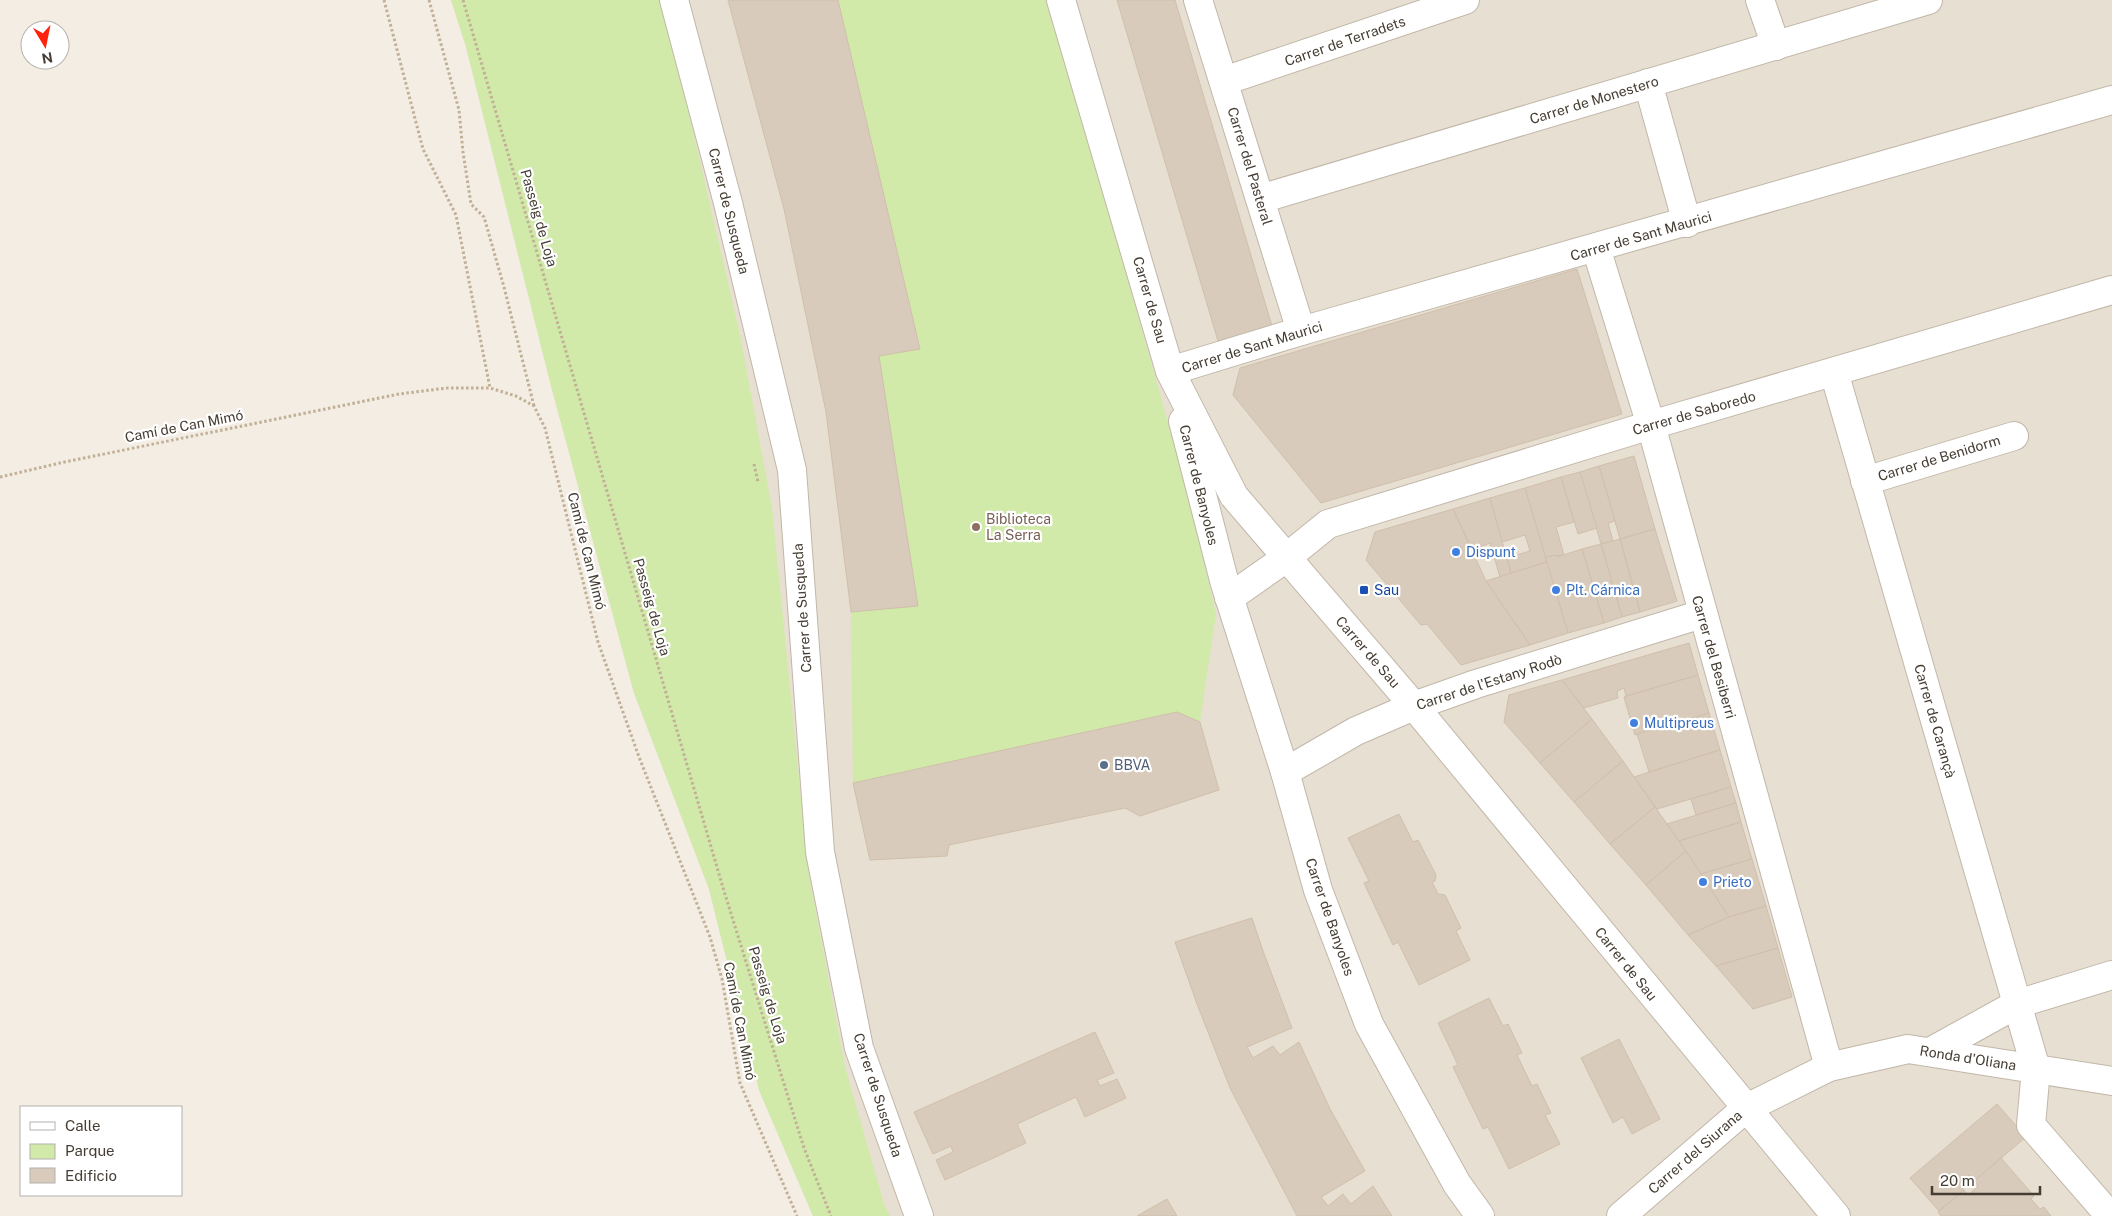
<svg xmlns="http://www.w3.org/2000/svg" width="2112" height="1216" font-family="'Public Sans',sans-serif">
  <rect width="100%" height="100%" fill="#f3ede3"/>
  <polygon fill="#e7dfd1" points="451,0 2112,0 2112,1216 813,1216 759,1090 709,889 634,693 551,386 466,47"/>
  <g fill="#d1eaa9">
    <polygon points="451,0 660,0 675,53 740,335 772,508 808,869 845,1067 884,1204 890,1216 813,1216 759,1090 709,889 634,693 551,386 466,47"/>
    <polygon points="836,0 1049,0 1185,483 1216,614 1200,722 1177,712 853,783 851,612 918,606 879,356 920,348"/>
  </g>
  <g fill="#d8cbbb" stroke="#d0bfab">
    <polygon points="728,0 838,0 920,349 879,356 918,606 851,612 826,412 784,209"/>
    <polygon points="1117,0 1175,0 1272,326 1218,341"/>
    <polygon points="1577,269 1622,414 1321,503 1233,395 1240,368"/>
    <polygon points="1634,456 1655,529 1620,539 1599,466"/>
    <polygon points="1599,466 1615,521 1608,523 1613,541 1601,544 1580,472"/>
    <polygon points="1580,472 1597,528 1578,534 1561,477"/>
    <polygon points="1561,477 1574,522 1556,527 1564,555 1545,557 1525,488"/>
    <polygon points="1525,488 1547,562 1511,573 1507,558 1530,551 1525,535 1502,542 1490,498"/>
    <polygon points="1490,498 1511,573 1500,577 1490,543 1472,550 1453,509"/>
    <polygon points="1453,509 1486,581 1530,645 1461,665 1427,624 1421,625 1366,560 1375,532"/>
    <polygon points="1655,529 1677,601 1640,612 1620,539"/>
    <polygon points="1620,539 1640,612 1622,617 1601,544"/>
    <polygon points="1601,544 1622,617 1604,623 1582,549"/>
    <polygon points="1582,549 1604,623 1568,633 1545,557 1556,555 1557,557"/>
    <polygon points="1547,562 1568,633 1530,645 1486,581"/>
    <polygon points="1689,643 1698,675 1626,696 1624,688 1617,691 1618,698 1584,708 1562,680"/>
    <polygon points="1698,675 1709,713 1635,735 1624,697"/>
    <polygon points="1562,680 1592,719 1540,763 1504,722 1509,695"/>
    <polygon points="1177,712 1200,722 1219,790 1140,816 1125,808 949,845 947,856 870,860 853,783"/>
    <polygon points="1709,713 1720,750 1649,772 1637,734"/>
    <polygon points="1592,719 1623,761 1574,802 1540,763"/>
    <polygon points="1720,750 1731,787 1657,809 1634,777"/>
    <polygon points="1623,761 1655,807 1610,844 1574,802"/>
    <polygon points="1731,787 1736,803 1696,815 1691,799"/>
    <polygon points="1736,803 1741,822 1679,841 1667,824"/>
    <polygon points="1655,807 1686,851 1646,885 1610,844"/>
    <polygon points="1399,814 1413,842 1418,840 1436,875 1435,881 1432,882 1438,894 1445,895 1461,928 1456,931 1470,960 1419,985 1398,942 1393,945 1364,883 1369,881 1348,838"/>
    <polygon points="1741,822 1752,859 1701,874 1679,841"/>
    <polygon points="1686,851 1729,917 1688,935 1646,885"/>
    <polygon points="1752,859 1766,906 1729,917 1701,874"/>
    <polygon points="1766,906 1778,948 1716,966 1688,935 1729,917"/>
    <polygon points="1252,918 1263,951 1292,1028 1247,1047 1253,1058 1273,1046 1280,1055 1299,1042 1330,1109 1365,1171 1321,1197 1328,1206 1343,1194 1351,1204 1373,1186 1392,1216 1297,1216 1230,1088 1197,1004 1175,942"/>
    <polygon points="1778,948 1792,997 1753,1009 1716,966"/>
    <polygon points="1489,998 1503,1026 1508,1024 1522,1053 1517,1055 1532,1086 1537,1084 1551,1113 1545,1115 1560,1144 1509,1169 1488,1127 1483,1129 1453,1067 1458,1065 1438,1023"/>
    <polygon points="1095,1032 1114,1073 1097,1080 1100,1086 1117,1079 1126,1098 1085,1117 1076,1097 1017,1124 1026,1143 945,1180 936,1160 953,1152 951,1146 933,1154 914,1112"/>
    <polygon points="1619,1039 1660,1119 1632,1134 1623,1117 1613,1123 1581,1058"/>
    <polygon points="1997,1104 2026,1137 1974,1181 1969,1175 1959,1184 1964,1190 1939,1211 1910,1178"/>
    <polygon points="2001,1158 2034,1196 2031,1199 2040,1209 2044,1207 2051,1216 1941,1216 1938,1212 1964,1190 1968,1195 1978,1186 1974,1181"/>
    <polygon points="1167,1199 1177,1216 1137,1216"/>
  </g>
  <g fill="none" stroke-linecap="round" stroke-linejoin="round">
    <g stroke="#c1b7a9" stroke-width="30">
      <g id="minor">
        <polyline points="674,0 728,203 792,470 820,852 859,1048 919,1216"/>
        <polyline points="1061,0 1170,371 1234,496 1414,706 1836,1216"/>
        <polyline points="1198,0 1301,331"/>
        <polyline points="1760,0 1776,46"/>
        <polyline points="1224,81 1465,0"/>
        <polyline points="1648,83 1687,223"/>
        <polyline points="1260,199 1928,0"/>
        <polyline points="1596,248 1651,425 1829,1067"/>
        <polyline points="1170,371 1301,331 2112,100"/>
        <polyline points="1834,372 2036,1069 2031,1125 2110,1216"/>
        <polyline points="1183,421 1225,584 1285,772 1318,890 1369,1024 1457,1184 1480,1216"/>
        <polyline points="1865,481 2014,436"/>
        <polyline points="1229,598 1286,558 1328,524 1651,425 2112,290"/>
        <polyline points="1285,772 1356,731 1414,706 1476,684 1702,614"/>
        <polyline points="1930,1052 2017,1004 2112,975"/>
        <polyline points="1621,1216 1745,1109 1829,1067 1908,1049 2112,1081"/>
      </g>
    </g>
    <g stroke="#c1af96" stroke-width="3" stroke-dasharray="2.5 2.5" stroke-linecap="butt">
      <polyline points="384,0 423,149 456,215 490,388"/>
      <polyline points="429,0 459,110 463,152 471,204 484,217 504,287 534,406"/>
      <polyline points="463,0 724,891 804,1148 831,1216"/>
      <polyline points="754,464 758,482"/>
      <polyline points="0,477 60,463 399,394 447,388 490,388 516,396 534,406 545,428 598,642 639,757 710,937 722,979 740,1083 797,1216"/>
    </g>
    <use href="#minor" stroke="#fff" stroke-width="28"/>
  </g>
  <circle fill="#8d6e63" stroke="#fff" stroke-width="2" cx="976" cy="527" r="5"/>
  <g fill="#3f7fe0" stroke="#fff" stroke-width="2">
    <circle cx="1456" cy="552" r="5"/>
    <circle cx="1556" cy="590" r="5"/>
    <circle cx="1634" cy="723" r="5"/>
    <circle cx="1703" cy="882" r="5"/>
  </g>
  <rect fill="#1a4fb4" stroke="#fff" stroke-width="2" x="1359" y="585" width="10" height="10" rx="2.5"/>
  <circle fill="#5c6f8a" stroke="#fff" stroke-width="2" cx="1104" cy="765" r="5"/>
  <g text-anchor="middle" dominant-baseline="central" stroke-width="4.5" stroke-linejoin="round" paint-order="stroke">
    <g font-size="14" fill="#453d33" stroke="#fff">
      <text transform="translate(1345 41) rotate(-19)">Carrer de Terradets</text>
      <text transform="translate(1594 100) rotate(-17)">Carrer de Monestero</text>
      <text transform="translate(1250 166) rotate(73)">Carrer del Pasteral</text>
      <text transform="translate(729 211) rotate(76)">Carrer de Susqueda</text>
      <text transform="translate(539 218) rotate(74)">Passeig de Loja</text>
      <text transform="translate(1641 236) rotate(-16)">Carrer de Sant Maurici</text>
      <text transform="translate(1150 300) rotate(74)">Carrer de Sau</text>
      <text transform="translate(1252 347) rotate(-17)">Carrer de Sant Maurici</text>
      <text transform="translate(1694 413) rotate(-16)">Carrer de Saboredo</text>
      <text transform="translate(184 426) rotate(-11)">Camí de Can Mimó</text>
      <text transform="translate(1939 458) rotate(-17)">Carrer de Benidorm</text>
      <text transform="translate(1199 485) rotate(76)">Carrer de Banyoles</text>
      <text transform="translate(587 551) rotate(76)">Camí de Can Mimó</text>
      <text transform="translate(652 607) rotate(74)">Passeig de Loja</text>
      <text transform="translate(802 608) rotate(-94)">Carrer de Susqueda</text>
      <text transform="translate(1368 652) rotate(49)">Carrer de Sau</text>
      <text transform="translate(1714 657) rotate(74)">Carrer del Besiberri</text>
      <text transform="translate(1489 682) rotate(-18)">Carrer de l'Estany Rodò</text>
      <text transform="translate(1935 721) rotate(74)">Carrer de Carançà</text>
      <text transform="translate(1330 917) rotate(71)">Carrer de Banyoles</text>
      <text transform="translate(1626 964) rotate(51)">Carrer de Sau</text>
      <text transform="translate(768 995) rotate(73)">Passeig de Loja</text>
      <text transform="translate(740 1021) rotate(79)">Camí de Can Mimó</text>
      <text transform="translate(1968 1058) rotate(9)">Ronda d'Oliana</text>
      <text transform="translate(878 1095) rotate(72)">Carrer de Susqueda</text>
      <text transform="translate(1695 1152) rotate(-41)">Carrer del Siurana</text>
    </g>
    <g font-size="14" fill="#785e54" stroke="#fff" text-anchor="start">
      <text x="986" y="519">Biblioteca<tspan x="986" dy="16">La Serra</tspan></text>
    </g>
    <g font-size="14" fill="#366cbe" stroke="#fff" text-anchor="start">
      <text x="1466" y="552">Dispunt</text>
      <text x="1566" y="590">Plt. Cárnica</text>
      <text x="1644" y="723">Multipreus</text>
      <text x="1713" y="882">Prieto</text>
    </g>
    <g font-size="14" fill="#164399" stroke="#fff" text-anchor="start">
      <text x="1374" y="590">Sau</text>
    </g>
    <g font-size="14" fill="#4e5e75" stroke="#fff" text-anchor="start">
      <text x="1114" y="765">BBVA</text>
    </g>
  </g>
  <rect x="20" y="1106" width="162" height="90" fill="#ffffff" stroke="#b5b1ad"/>
  <rect x="30" y="1122" width="25" height="8" fill="#ffffff" stroke="#b5b1ad"/>
  <text x="65" y="1131" font-size="15" fill="#453d33">Calle</text>
  <rect x="30" y="1144" width="25" height="15" fill="#d1eaa9" stroke="#b5b1ad"/>
  <text x="65" y="1156" font-size="15" fill="#453d33">Parque</text>
  <rect x="30" y="1168" width="25" height="15" fill="#d8cbbb" stroke="#b5b1ad"/>
  <text x="65" y="1181" font-size="15" fill="#453d33">Edificio</text>
  <g transform="translate(45 45) rotate(170)"><circle r="24" fill="#ffffff" stroke="#b5b1ad"/>
  <path d="M0-4L9 19L0 12L-9 19Z" fill="#ff230e"/>
  <text y="-8" font-size="14" font-weight="bold" text-anchor="middle" fill="#453d33">N</text>
  </g>
  <path d="M1932 1186v8h108v-8" fill="none" stroke="#453d33" stroke-width="2.5"/>
  <text x="1940" y="1186" font-size="15" fill="#453d33" stroke="#ffffff" stroke-width="4" paint-order="stroke">20 m</text>
</svg>
